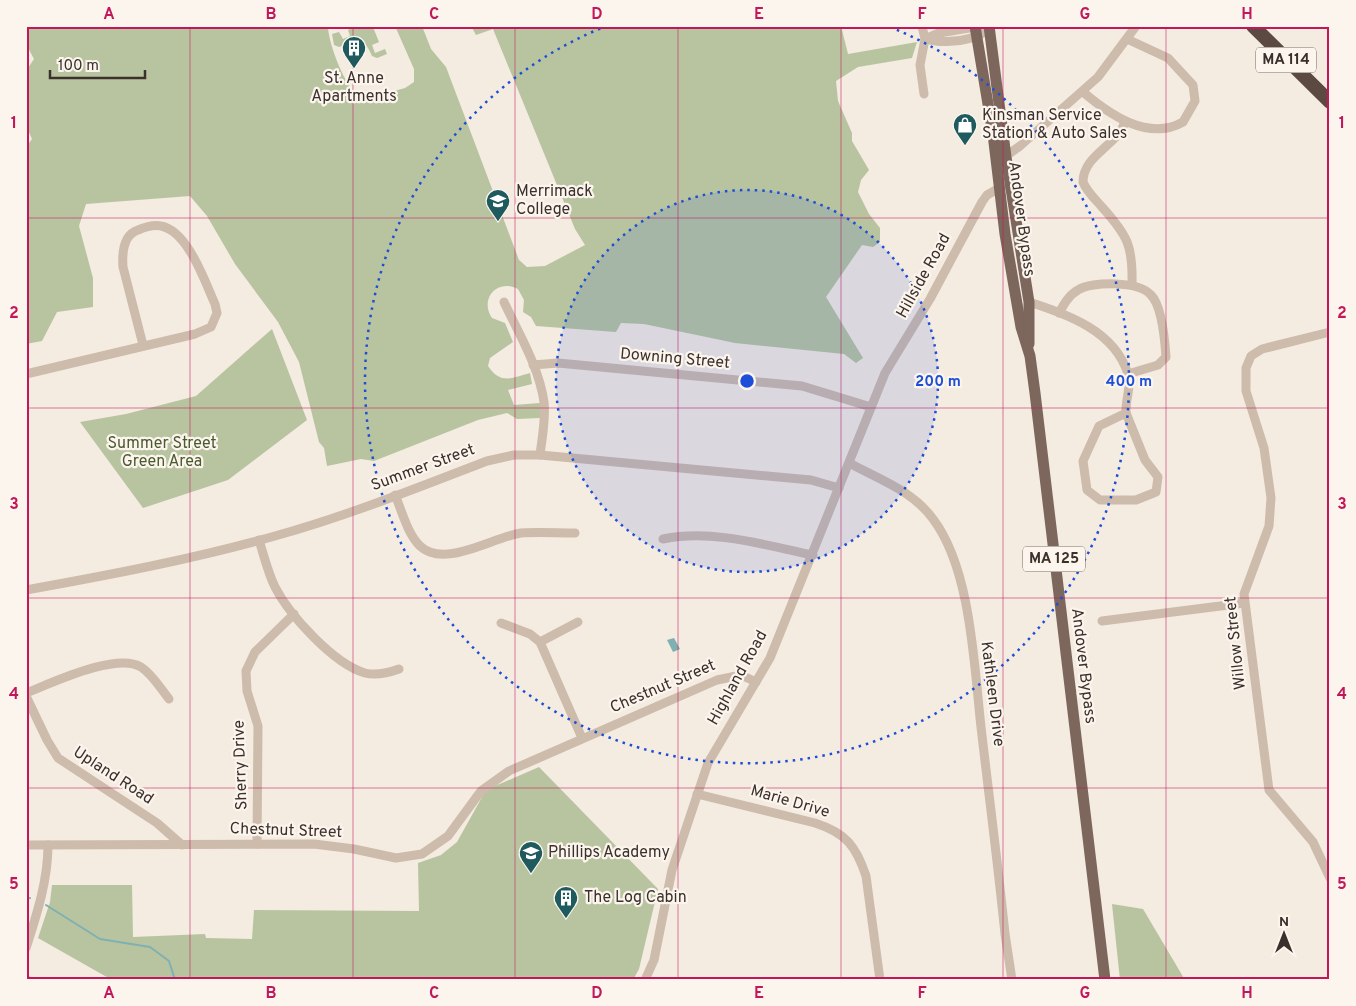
<svg xmlns="http://www.w3.org/2000/svg" width="1356" height="1006" font-family="Overpass,sans-serif">
  <rect width="100%" height="100%" fill="#f4ebe1"/>
  <g fill="#b8c4a0">
    <path d="M 26,26 L 328,26 C 328,43 348,98 366,99 L 405,88 L 414,82 L 414,69 L 395,26 L 422,26 L 431,49 L 446,67 L 519,260 L 527,267 L 545,266 L 585,245 L 575,229 L 493,29 L 476,35 L 471,26 L 841,26 L 848,54 L 917,42 L 912,58 L 858,67 L 836,81 L 838,101 L 852,133 L 852,141 L 869,170 L 861,180 L 858,192 L 869,214 L 880,228 L 880,242 L 873,247 L 862,245 L 826,297 L 863,358 L 856,363 L 844,354 L 735,343 L 644,324 L 621,323 L 616,332 L 536,326 L 531,317 L 523,312 L 524,300 L 518,289 C 497,278 479,299 492,318 L 505,323 L 513,342 L 490,358 L 488,366 C 501,385 511,378 530,373 L 532,384 L 508,390 L 514,405 L 540,403 L 540,418 L 517,419 L 507,413 L 478,420 L 374,461 L 361,459 L 327,466 L 324,448 L 319,442 L 299,362 L 278,322 L 235,264 L 207,216 L 190,196 L 86,204 L 79,226 L 93,278 L 93,307 L 57,312 L 42,341 L 26,344 L 26,147 L 32,139 L 26,126 L 26,71 L 34,59 L 26,44 Z"/>
    <path d="M 356,26 L 373,27 L 379,42 L 372,45 L 375,53 L 385,49 L 387,54 L 377,58 L 372,56 C 362,33 358,42 339,47 L 334,45 L 332,34 L 339,32 L 343,39 L 350,36 L 348,30 Z"/>
    <polygon points="272,329 307,420 228,480 143,508 80,422 126,414 196,396"/>
    <polygon points="539,767 658,889 639,969 633,980 112,980 38,938 50,902 52,885 132,885 133,937 205,934 206,938 252,939 254,910 419,911 418,863 441,855 457,842 486,790"/>
    <polygon points="1112,904 1143,909 1185,980 1120,980"/>
  </g>
  <polygon fill="#7fb0b2" points="674,638 680,649 673,652 667,640"/>
  <g fill="none" stroke-linecap="round" stroke-linejoin="round">
    <g stroke="#7fb0b2" stroke-width="2">
      <polyline points="26,899 30,898"/>
      <polyline points="46,905 100,939 150,947 169,961 175,980"/>
    </g>
    <g stroke="#cdbbac" stroke-width="9">
      <polyline points="922,26 925,39 920,65 924,94"/>
      <path d="M 975,27 L 990,29 C 970,42 947,44 925,39 L 939,33 Z"/>
      <path d="M 1083,92 C 1109,114 1148,142 1183,122 L 1195,101 L 1193,85 L 1168,58 L 1127,39"/>
      <path d="M 1125,122 C 1117,146 1083,155 1083,182 C 1087,192 1095,199 1102,207 C 1128,236 1133,246 1132,285"/>
      <polyline points="1003,158 1020,146 1098,77 1136,26"/>
      <path d="M 504,302 C 519,334 539,367 544,402 C 546,419 542,438 540,455"/>
      <path d="M 1029,302 C 1067,314 1115,331 1128,374 C 1132,386 1125,400 1126,413"/>
      <path d="M 1059,313 C 1064,304 1069,295 1078,290 C 1092,281 1139,281 1151,295 C 1162,306 1165,342 1166,357 L 1158,365 L 1128,374"/>
      <polyline points="1330,332 1262,349 1251,356 1246,368 1246,391 1264,448 1271,498 1269,526 1244,594 1269,790 1313,842 1330,878"/>
      <polyline points="533,365 558,363 802,386 871,407"/>
      <path d="M 26,374 L 195,334 L 211,327 L 217,313 L 215,304 C 205,282 188,231 161,226 C 153,224 145,227 138,230 C 123,235 122,253 123,267 L 143,345"/>
      <polygon points="1126,413 1145,460 1158,477 1156,492 1136,500 1100,500 1087,490 1083,461 1099,426"/>
      <path d="M 849,463 C 879,479 913,491 933,519 C 971,569 974,665 981,727 C 989,796 998,865 1005,934 L 1012,980"/>
      <path d="M 395,495 C 402,511 407,533 420,546 C 444,569 493,537 521,533 C 539,532 557,533 575,533"/>
      <path d="M 663,539 C 713,529 764,545 813,555"/>
      <path d="M 259,540 C 264,556 268,573 275,587 C 290,616 334,664 365,673 C 377,676 388,673 399,669"/>
      <path d="M 26,590 C 109,575 194,559 275,536 C 347,516 417,488 487,461 L 514,455 L 540,455 L 811,480 L 839,488"/>
      <polyline points="1102,621 1244,603"/>
      <polyline points="501,623 530,634 540,642 582,738"/>
      <polyline points="540,642 578,622"/>
      <path d="M 26,693 C 52,683 116,652 141,667 C 152,674 161,689 169,699"/>
      <polyline points="26,696 47,740 58,758 157,823 182,845"/>
      <path d="M 697,794 L 815,823 C 846,833 856,846 866,876 L 880,980"/>
      <polyline points="257,844 258,726 247,691 246,671 255,652 294,614"/>
      <polyline points="26,845 314,844 354,849 396,858 422,854 448,836 481,791 509,771 717,680 741,675 756,682"/>
      <path d="M 26,948 C 37,914 48,880 48,845"/>
      <polyline points="26,979 27,980"/>
      <polyline points="645,980 654,960 672,870 708,763 770,658 885,373 930,299 982,202 987,195 1003,186"/>
    </g>
    <g stroke="#7d675c" stroke-width="11">
      <polyline points="975,26 993,134 1005,234 1021,327 1030,356 1035,393 1105,980"/>
      <polyline points="989,26 1006,157 1029,302 1029,344"/>
    </g>
    <polyline stroke="#5c4a42" stroke-width="14" points="1253,26 1330,102"/>
  </g>
  <path fill="none" stroke="#c2185b" stroke-width="1" stroke-opacity="0.55" d="M 190,26 L 190,980M 353,26 L 353,980M 515,26 L 515,980M 678,26 L 678,980M 841,26 L 841,980M 1003,26 L 1003,980M 1166,26 L 1166,980M 26,218 L 1330,218M 26,408 L 1330,408M 26,598 L 1330,598M 26,788 L 1330,788"/>
  <circle cx="747" cy="381" r="191" fill="#1d4ed8" fill-opacity=".12"/>
  <g fill="none" stroke="#1d4ed8" stroke-width="2.5" stroke-dasharray="2.5 5">
    <circle cx="747" cy="381" r="191"/>
    <path d="M890 27A382 382 0 1 1 604 27"/>
  </g>
  <defs>
    <g id="building-pin" transform="scale(1.25)"><path d="M0 17L-7.5 6A9.5 9.5 0 1 1 7.5 6Z" fill="#1f5a5e" stroke="#fbf5ee"/><path d="M-4-6H4V6H1V3H-1V6H-4ZM-2.5-4.3h1.7v1.8h-1.7ZM.8-4.3h1.7v1.8H.8ZM-2.5-1h1.7V.8h-1.7ZM.8-1h1.7V.8H.8Z" fill="#fff"/></g>
    <g id="shop-pin" transform="scale(1.25)"><path d="M0 17L-7.5 6A9.5 9.5 0 1 1 7.5 6Z" fill="#1f5a5e" stroke="#fbf5ee"/><path d="M-5-2.5h2.3a2.7 3.5 0 0 1 5.4 0H5L5.5 6h-11ZM-1.5-2.5h3a1.5 2.3 0 0 0-3 0Z" fill="#fff"/></g>
    <g id="university-pin" transform="scale(1.25)"><path d="M0 17L-7.5 6A9.5 9.5 0 1 1 7.5 6Z" fill="#1f5a5e" stroke="#fbf5ee"/><path d="M0-5L7-2L0 1L-7-2ZM-4 1L0 2.5L4 1V4Q0 6-4 4Z" fill="#fff"/></g>
    <g id="school-pin" transform="scale(1.25)"><path d="M0 17L-7.5 6A9.5 9.5 0 1 1 7.5 6Z" fill="#1f5a5e" stroke="#fbf5ee"/><path d="M0-5L7-2L0 1L-7-2ZM-4 1L0 2.5L4 1V4Q0 6-4 4Z" fill="#fff"/></g>
  </defs>
  <g fill-rule="evenodd">
    <use href="#building-pin" x="354" y="48"/>
    <use href="#shop-pin" x="965" y="125"/>
    <use href="#university-pin" x="498" y="201"/>
    <use href="#school-pin" x="531" y="853"/>
    <use href="#building-pin" x="566" y="898"/>
  </g>
  <g text-anchor="middle" dominant-baseline="central" stroke-width="4.5" stroke-linejoin="round" paint-order="stroke">
    <g fill="#fbf5ee" stroke="#756b66" stroke-width="1">
      <rect x="1256" y="47.5" width="60" height="25" rx="4"/>
      <rect x="1023" y="546.5" width="62" height="25" rx="4"/>
    </g>
    <g font-size="15" font-weight="bold" fill="#3b302b">
      <text x="1286" y="60">MA 114</text>
      <text x="1054" y="559">MA 125</text>
    </g>
    <g font-size="16" fill="#3b302b" stroke="#fbf5ee" text-anchor="start">
      <text x="354" y="79" text-anchor="middle">St. Anne<tspan x="354" dy="18">Apartments</tspan></text>
      <text x="982" y="116">Kinsman Service<tspan x="982" dy="18">Station &amp; Auto Sales</tspan></text>
      <text x="516" y="192">Merrimack<tspan x="516" dy="18">College</tspan></text>
      <text x="548" y="853">Phillips Academy</text>
      <text x="584" y="898">The Log Cabin</text>
    </g>
    <g font-size="16" fill="#3b302b" stroke="#fbf5ee">
      <text transform="translate(1021 219) rotate(82)">Andover Bypass</text>
      <text transform="translate(924 276) rotate(-61)">Hillside Road</text>
      <text transform="translate(675 359) rotate(5)">Downing Street</text>
      <text transform="translate(423 468) rotate(-20)">Summer Street</text>
      <text transform="translate(1236 643) rotate(-96)">Willow Street</text>
      <text transform="translate(1083 666) rotate(83)">Andover Bypass</text>
      <text transform="translate(738 678) rotate(-61)">Highland Road</text>
      <text transform="translate(663 687) rotate(-23)">Chestnut Street</text>
      <text transform="translate(992 694) rotate(83)">Kathleen Drive</text>
      <text transform="translate(241 765) rotate(-92)">Sherry Drive</text>
      <text transform="translate(113 776) rotate(33)">Upland Road</text>
      <text transform="translate(790 802) rotate(16)">Marie Drive</text>
      <text transform="translate(286 831) rotate(2)">Chestnut Street</text>
    </g>
    <g font-size="16" fill="#4a5a2e" stroke="#fbf5ee">
      <text x="162" y="444">Summer Street<tspan x="162" dy="18">Green Area</tspan></text>
    </g>
  </g>
  <circle cx="747" cy="381" r="8" fill="#1d4ed8" stroke="#fbf5ee" stroke-width="2.5"/>
  <g font-size="15" text-anchor="middle" font-weight="bold" fill="#1d4ed8" stroke="#fbf5ee" stroke-width="4.5" stroke-linejoin="round" paint-order="stroke">
    <text x="938" y="386">200 m</text>
    <text x="1129" y="386">400 m</text>
  </g>
  <rect width="1356" height="1006" fill="none" stroke="#fbf5ee" stroke-width="55"/>
  <g transform="translate(1284 934)" stroke="#fbf5ee" stroke-width="4" paint-order="stroke">
  <path d="M0-4L9 19L0 12L-9 19Z" fill="#3b302b"/>
  <text y="-8" font-size="14" font-weight="bold" text-anchor="middle" fill="#3b302b">N</text>
  </g>
  <path d="M50 70v8h95v-8" fill="none" stroke="#3b302b" stroke-width="2.5"/>
  <text x="58" y="70" font-size="15" fill="#3b302b" stroke="#fbf5ee" stroke-width="4" paint-order="stroke">100 m</text>
  <rect x="28" y="28" width="1300" height="950" fill="none" stroke="#c2185b" stroke-width="2"/>
  <g font-size="16" text-anchor="middle" font-weight="bold" fill="#c2185b">
    <text x="109" y="19">A</text>
    <text x="271" y="19">B</text>
    <text x="434" y="19">C</text>
    <text x="597" y="19">D</text>
    <text x="759" y="19">E</text>
    <text x="922" y="19">F</text>
    <text x="1085" y="19">G</text>
    <text x="1247" y="19">H</text>
    <text x="14" y="128">1</text>
    <text x="1342" y="128">1</text>
    <text x="14" y="318">2</text>
    <text x="1342" y="318">2</text>
    <text x="14" y="509">3</text>
    <text x="1342" y="509">3</text>
    <text x="14" y="699">4</text>
    <text x="1342" y="699">4</text>
    <text x="14" y="889">5</text>
    <text x="1342" y="889">5</text>
    <text x="109" y="998">A</text>
    <text x="271" y="998">B</text>
    <text x="434" y="998">C</text>
    <text x="597" y="998">D</text>
    <text x="759" y="998">E</text>
    <text x="922" y="998">F</text>
    <text x="1085" y="998">G</text>
    <text x="1247" y="998">H</text>
  </g>
</svg>
